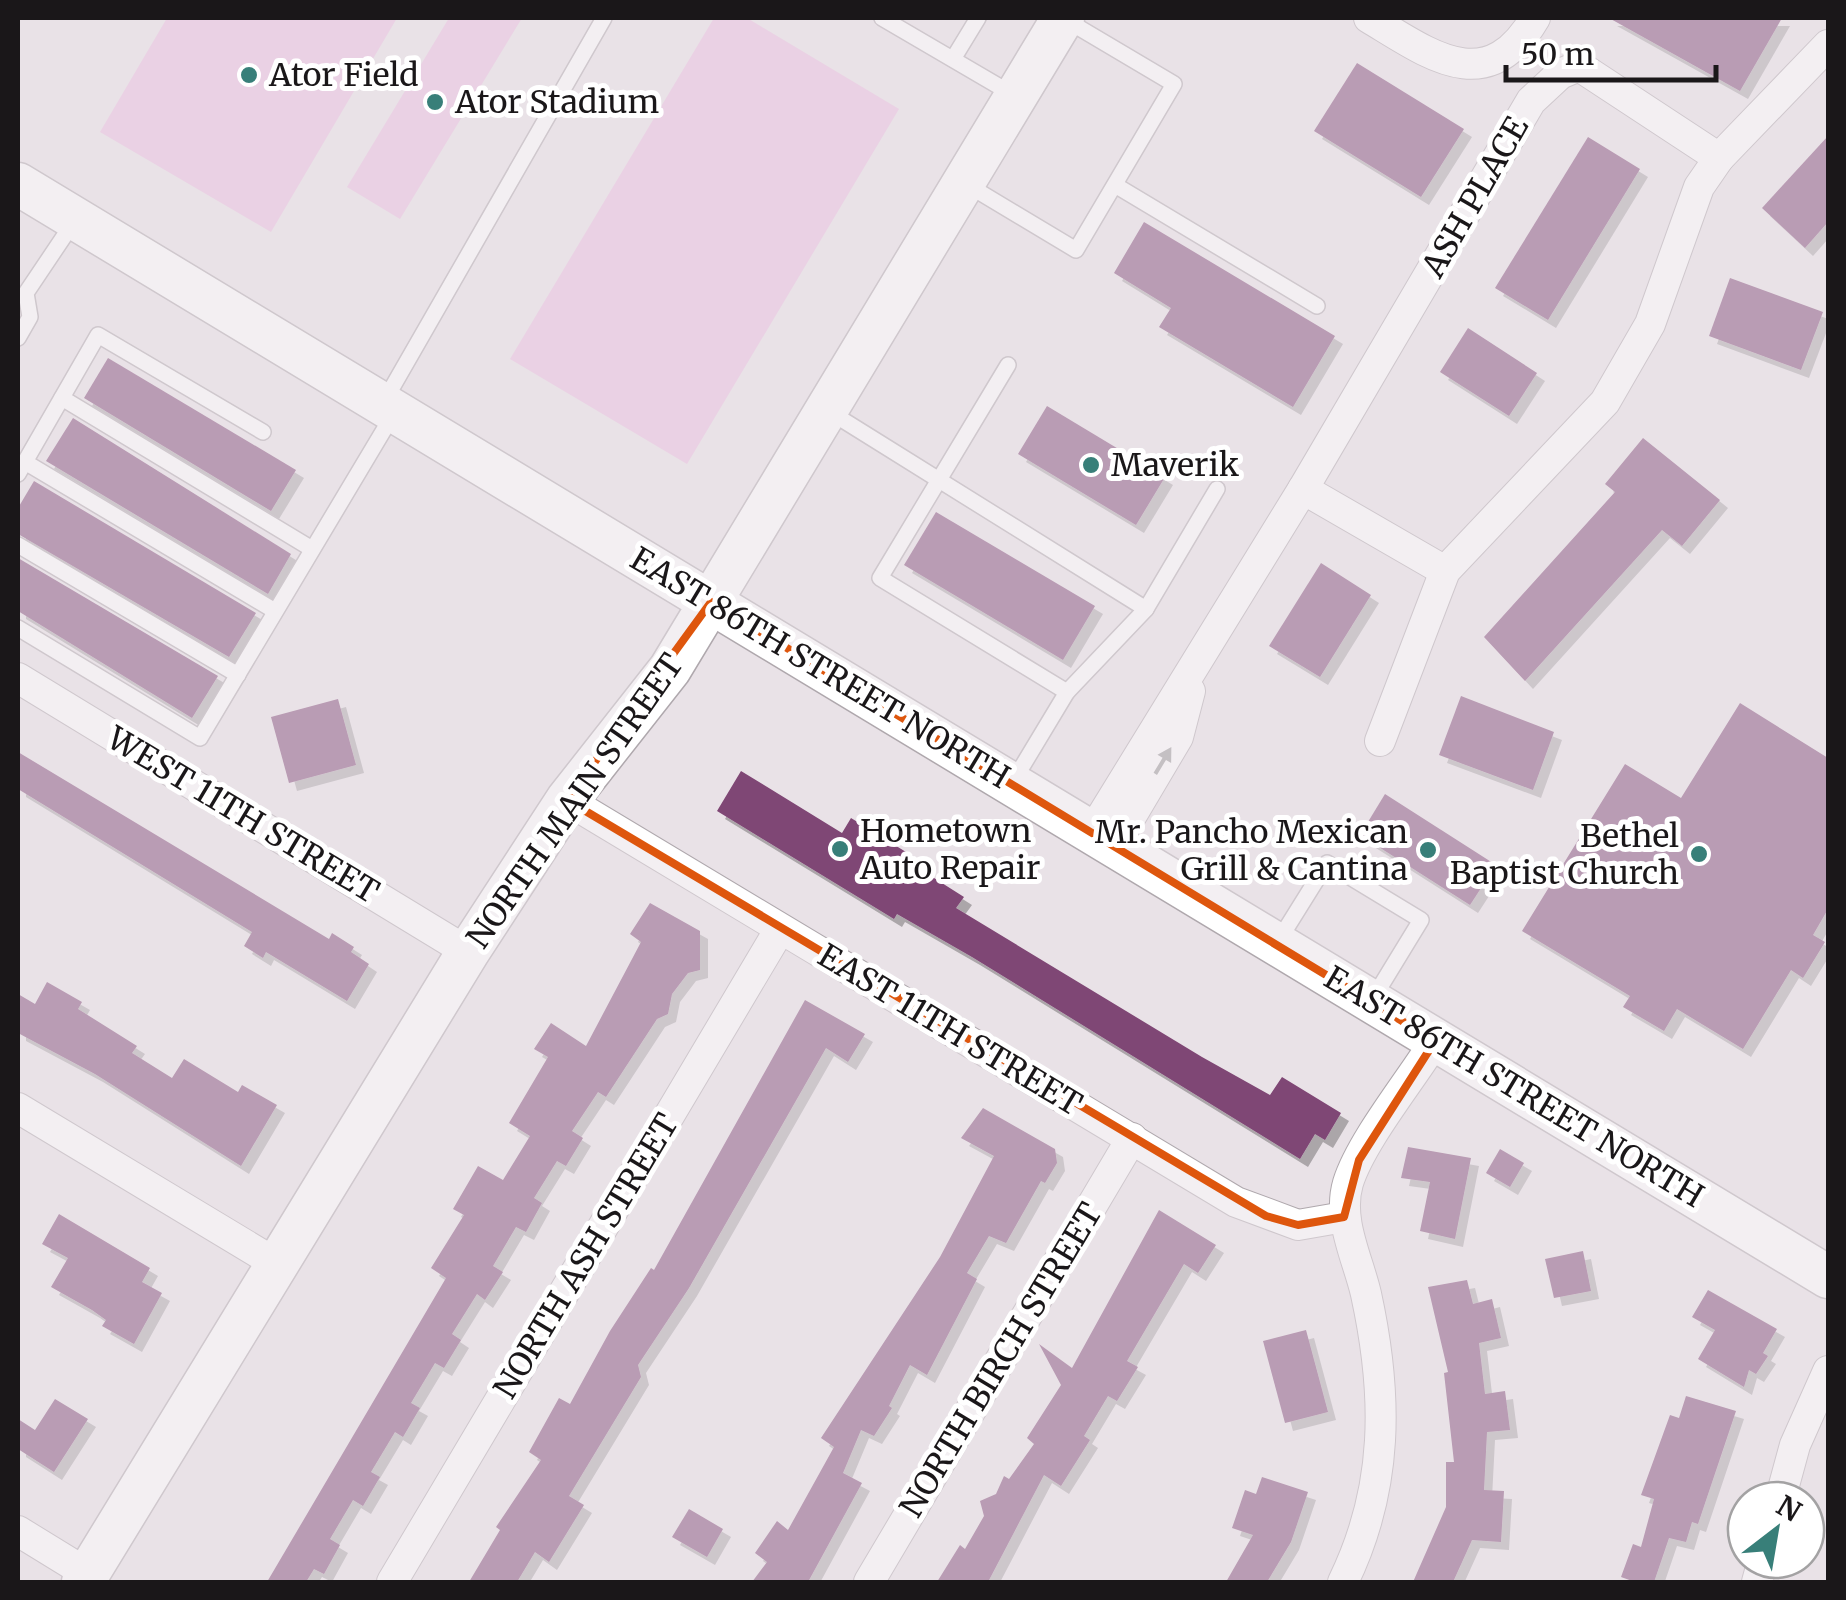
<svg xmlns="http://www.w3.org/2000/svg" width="1846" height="1600" font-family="Merriweather,serif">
  <defs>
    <filter id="shadow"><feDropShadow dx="8" dy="8" stdDeviation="0" flood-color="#0004"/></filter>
  </defs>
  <rect width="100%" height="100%" fill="#e9e2e7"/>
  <g fill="#eabddf">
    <polygon points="167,18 397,18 271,232 100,132"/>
    <polygon points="449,18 522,18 400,219 347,187"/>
    <polygon points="714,18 747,18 899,109 687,464 510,359"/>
  </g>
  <g fill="#7f4674" filter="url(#shadow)">
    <polygon points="1609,18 1782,18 1740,91"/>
    <polygon points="1357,63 1464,129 1421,197 1314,131"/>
    <polygon points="1828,136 1828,222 1805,248 1762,208"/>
    <polygon points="1588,137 1640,169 1548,320 1495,288"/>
    <polygon points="1144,222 1335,336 1293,407 1159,327 1171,308 1114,273"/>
    <polygon points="1730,278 1823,312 1801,370 1709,336"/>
    <polygon points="1468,328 1537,373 1509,416 1440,372"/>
    <polygon points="108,358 296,470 271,511 84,398"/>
    <polygon points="1047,406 1165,477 1136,525 1018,454"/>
    <polygon points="73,418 291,554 268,594 46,461"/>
    <polygon points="1643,438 1720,500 1682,546 1662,530 1525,681 1484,637 1615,492 1605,484"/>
    <polygon points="34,481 256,613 229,657 18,534 18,508"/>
    <polygon points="936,512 1095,606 1063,660 904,565"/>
    <polygon points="18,558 218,676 192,718 18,611"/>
    <polygon points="1321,563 1371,595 1320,677 1269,646"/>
    <polygon points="1461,696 1554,732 1533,790 1439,755"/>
    <polygon points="338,699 356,765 289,783 271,717"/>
    <polygon points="1740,703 1828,758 1828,909 1813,935 1825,942 1803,978 1791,970 1743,1049 1677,1009 1664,1031 1623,1007 1630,996 1522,931 1625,764 1681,798"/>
    <polygon points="18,752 329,939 332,933 354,947 351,952 369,964 347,1001 266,952 263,958 244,946 252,932 18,789"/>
    <polygon points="741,771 842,833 851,818 927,865 923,871 964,897 956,908 1202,1057 1270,1095 1282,1077 1341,1113 1325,1140 1315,1134 1300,1159 972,957 897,914 894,919 717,811"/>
    <polygon points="1385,794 1496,865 1470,905 1360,835"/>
    <polygon points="650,903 700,931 700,970 688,973 672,994 668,1014 657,1019 606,1097 598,1092 572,1131 583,1138 566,1166 557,1161 534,1198 542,1203 526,1232 516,1227 493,1266 503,1272 485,1300 477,1294 452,1334 461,1340 444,1368 435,1363 411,1403 420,1408 403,1437 395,1432 371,1472 380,1477 363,1506 353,1500 330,1539 340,1545 324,1574 314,1569 306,1582 267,1582 446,1278 431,1268 464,1215 453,1209 478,1166 503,1180 530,1136 509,1123 548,1057 534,1049 551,1023 586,1046 641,942 630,934"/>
    <polygon points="47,982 82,1002 78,1009 137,1046 132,1053 172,1078 184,1059 238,1092 242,1085 277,1105 241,1166 95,1074 18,1033 18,994 35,1004"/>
    <polygon points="805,1000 865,1034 848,1062 826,1048 689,1288 638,1365 641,1377 569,1496 584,1505 549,1562 535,1552 517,1582 469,1582 500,1530 496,1527 541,1460 529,1452 559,1398 570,1404 610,1331 651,1268 654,1270"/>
    <polygon points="983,1108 1055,1149 1057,1163 1045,1183 1041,1181 1006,1243 989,1236 967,1273 977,1279 927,1375 910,1365 889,1406 892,1408 874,1436 861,1430 843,1473 862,1483 808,1582 752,1582 767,1562 755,1553 777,1521 788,1530 834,1447 821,1438 940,1257 994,1156 961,1138"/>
    <polygon points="1408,1147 1471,1158 1455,1239 1420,1231 1430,1182 1401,1178"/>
    <polygon points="1500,1149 1524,1163 1510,1187 1486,1173"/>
    <polygon points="1159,1210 1216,1245 1198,1273 1184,1264 1127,1361 1138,1367 1117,1401 1108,1396 1084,1436 1090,1440 1061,1486 1044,1475 988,1582 937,1582 960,1545 965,1549 984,1516 980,1501 996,1494 1004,1476 1009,1479 1034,1444 1027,1438 1061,1385 1039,1344 1072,1368"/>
    <polygon points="59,1214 150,1268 142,1282 162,1293 134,1344 102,1326 106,1320 92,1310 51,1287 68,1258 42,1244"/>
    <polygon points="1583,1251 1591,1291 1554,1298 1545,1259"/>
    <polygon points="1467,1280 1473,1304 1492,1299 1501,1338 1479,1343 1485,1394 1505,1391 1510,1430 1487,1432 1484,1490 1504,1491 1501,1542 1472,1540 1453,1582 1413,1582 1446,1507 1446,1462 1454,1462 1444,1373 1448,1372 1428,1287"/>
    <polygon points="1708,1290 1777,1329 1763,1353 1768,1356 1756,1374 1749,1370 1744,1387 1698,1359 1715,1330 1692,1317"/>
    <polygon points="1306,1330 1328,1412 1285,1423 1263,1341"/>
    <polygon points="1686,1396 1736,1411 1698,1524 1692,1522 1686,1542 1669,1538 1654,1582 1635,1582 1621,1577 1633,1544 1641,1547 1654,1499 1641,1495 1670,1415 1679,1418"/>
    <polygon points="55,1399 88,1419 54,1472 18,1449 18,1419 35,1430"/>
    <polygon points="1262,1477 1308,1492 1291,1542 1267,1582 1226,1582 1253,1535 1232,1528 1245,1490 1256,1494"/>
    <polygon points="689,1509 723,1529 707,1557 672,1537"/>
  </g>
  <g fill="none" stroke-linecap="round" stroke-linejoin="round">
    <g stroke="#afa8ad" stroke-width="18">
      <g id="lane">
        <polyline points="882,18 1012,94"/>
        <polyline points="953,59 978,18"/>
        <polyline points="966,184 1076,250 1174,84 1066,20"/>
        <polyline points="1115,185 1317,306"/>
        <polyline points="18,338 30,317 26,293 73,223"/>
        <polyline points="1008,365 880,578 1067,692"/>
        <polyline points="62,398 312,549"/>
        <polyline points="385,400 604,18"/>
        <polyline points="830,412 1146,609"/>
        <polyline points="25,462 275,611"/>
        <polyline points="18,474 98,335 263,432"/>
        <polyline points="18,545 238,675"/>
        <polyline points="18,628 200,738 394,413"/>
        <polyline points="1014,780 1067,692 1146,609 1217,489"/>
        <polyline points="1279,940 1327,863 1421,920 1374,997"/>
      </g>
    </g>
    <g stroke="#afa8ad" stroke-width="32">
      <g id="street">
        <path d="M 1369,18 C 1429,54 1487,100 1535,18"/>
        <polyline points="1303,489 1445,571"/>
        <polyline points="18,678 468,952"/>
        <polyline points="1380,741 1445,571 1605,402 1650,324 1699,187 1719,158 1828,45"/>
        <polyline points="567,800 1236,1202 1298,1225 1344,1217"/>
        <polyline points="1092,832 1303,489 1531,101 1560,74 1579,66 1719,158"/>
        <polyline points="1114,845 1178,737 1190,691"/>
        <polyline points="18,1108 277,1264"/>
        <polyline points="1780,1500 1795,1445 1828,1371"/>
        <polyline points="18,1531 88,1574"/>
        <polyline points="392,1582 780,929"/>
        <polyline points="869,1582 1132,1138"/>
        <path d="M 1343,1582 C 1389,1488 1388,1395 1366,1294 C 1358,1259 1337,1220 1348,1183 C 1361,1141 1411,1080 1435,1041"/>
        <polyline points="1757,1582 1763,1560"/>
      </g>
    </g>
    <g stroke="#afa8ad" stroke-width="45">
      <g id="secondary">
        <polyline points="18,184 1828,1277"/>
        <polyline points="83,1582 468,952 567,800 670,669 1063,18"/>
      </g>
    </g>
    <use href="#lane" stroke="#fff" stroke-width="15"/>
    <use href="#street" stroke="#fff" stroke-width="30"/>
    <use href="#secondary" stroke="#fff" stroke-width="42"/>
  </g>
  <defs><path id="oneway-solid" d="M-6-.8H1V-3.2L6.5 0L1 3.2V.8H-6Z" transform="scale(2.5)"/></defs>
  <use fill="#989798" href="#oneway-solid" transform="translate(1163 761) rotate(-59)"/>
  <path d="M0 0H1846V1600H0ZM 711,602 L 1435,1041 L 1359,1160 L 1344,1217 L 1298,1225 L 1266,1216 L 567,800 Z" fill="#e9e2e7" fill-opacity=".55" fill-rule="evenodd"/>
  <path fill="none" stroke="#de560d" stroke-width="8" stroke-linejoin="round" d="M 711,602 L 1435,1041 L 1359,1160 L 1344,1217 L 1298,1225 L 1266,1216 L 567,800 Z"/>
  <g fill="#387f79" stroke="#fff" stroke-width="4">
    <circle cx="249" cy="75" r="10"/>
    <circle cx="435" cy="102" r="10"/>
    <circle cx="1091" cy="465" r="10"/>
    <circle cx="840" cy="849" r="10"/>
    <circle cx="1428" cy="850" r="10"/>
    <circle cx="1699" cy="854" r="10"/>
  </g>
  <g text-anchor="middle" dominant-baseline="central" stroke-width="10" stroke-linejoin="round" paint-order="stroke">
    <g font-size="32" fill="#1a1719" stroke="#fff" text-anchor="start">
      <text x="269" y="75">Ator Field</text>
      <text x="455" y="102">Ator Stadium</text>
      <text x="1111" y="465">Maverik</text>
      <text x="860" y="831">Hometown<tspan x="860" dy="37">Auto Repair</tspan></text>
      <text x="1408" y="832" text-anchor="end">Mr. Pancho Mexican<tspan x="1408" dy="37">Grill &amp; Cantina</tspan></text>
      <text x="1679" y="836" text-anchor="end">Bethel<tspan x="1679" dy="37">Baptist Church</tspan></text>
    </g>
    <g font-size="32" fill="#1a1719" stroke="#fff">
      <text transform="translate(1475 197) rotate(-60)">ASH PLACE</text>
      <text transform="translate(820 668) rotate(31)">EAST 86TH STREET NORTH</text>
      <text transform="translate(575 801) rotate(-55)">NORTH MAIN STREET</text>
      <text transform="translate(243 815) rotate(31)">WEST 11TH STREET</text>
      <text transform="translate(950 1030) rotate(31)">EAST 11TH STREET</text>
      <text transform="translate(1514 1087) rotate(31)">EAST 86TH STREET NORTH</text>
      <text transform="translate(586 1256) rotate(-59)">NORTH ASH STREET</text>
      <text transform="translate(1001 1360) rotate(-59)">NORTH BIRCH STREET</text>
    </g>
  </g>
  <rect width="1846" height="1600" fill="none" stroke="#1a1719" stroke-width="40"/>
  <g transform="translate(1776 1530) rotate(31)"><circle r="48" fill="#ffffff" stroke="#a3a2a3" stroke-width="2.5"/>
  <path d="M0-8L18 38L0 25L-18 38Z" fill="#387f79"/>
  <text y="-15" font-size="28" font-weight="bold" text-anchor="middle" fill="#1a1719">N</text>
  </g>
  <path d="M1506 65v15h210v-15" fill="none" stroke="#1a1719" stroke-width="5"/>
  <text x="1521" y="65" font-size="30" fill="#1a1719" stroke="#ffffff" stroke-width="8" paint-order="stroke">50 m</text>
</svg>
